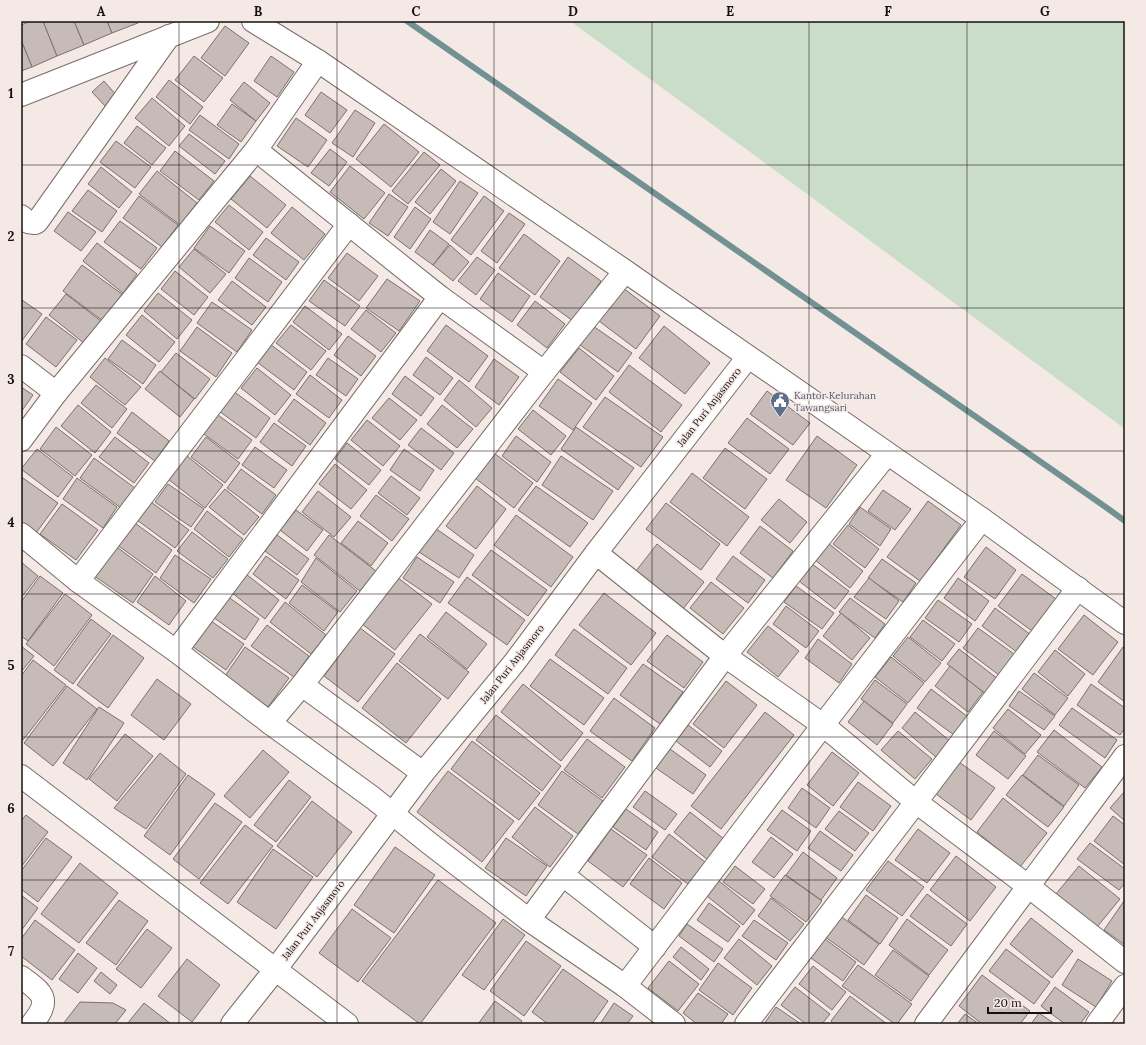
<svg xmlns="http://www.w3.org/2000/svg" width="1146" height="1045" font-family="Lora,serif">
  <rect width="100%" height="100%" fill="#f5e9e5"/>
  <polygon fill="#caddc8" points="570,21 1125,21 1125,429 746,149"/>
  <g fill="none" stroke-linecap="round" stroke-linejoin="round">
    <polyline stroke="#719193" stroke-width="6" points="407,21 1107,508 1125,521"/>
  </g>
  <g fill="#c6bbb7" stroke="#7b716d">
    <polygon points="31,21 43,21 57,56 32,67 21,40 21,25"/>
    <polygon points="43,21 74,21 84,45 57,56"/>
    <polygon points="74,21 107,21 112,33 84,45"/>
    <polygon points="107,21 137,21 138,23 112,33"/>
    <polygon points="225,26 249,43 225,76 201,58"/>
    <polygon points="21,40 32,67 21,71"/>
    <polygon points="194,56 223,78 204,102 175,80"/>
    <polygon points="271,56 294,72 277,97 254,81"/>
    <polygon points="169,80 203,107 190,124 156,97"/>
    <polygon points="104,81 117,96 106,107 92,92"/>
    <polygon points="244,82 270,103 256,121 230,100"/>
    <polygon points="321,92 347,110 330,133 305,115"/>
    <polygon points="152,98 185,126 169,146 135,118"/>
    <polygon points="232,104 256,121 241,142 217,125"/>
    <polygon points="355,110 375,123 353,157 332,143"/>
    <polygon points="200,115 239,144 229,159 189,130"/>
    <polygon points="296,118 327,140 308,167 277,146"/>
    <polygon points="384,124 419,152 391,187 356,159"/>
    <polygon points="137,126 166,148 152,165 124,143"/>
    <polygon points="189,134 225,161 215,174 179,146"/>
    <polygon points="116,141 151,167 135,188 100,162"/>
    <polygon points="330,149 347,162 329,186 311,173"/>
    <polygon points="175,151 214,181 199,200 160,171"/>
    <polygon points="424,152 440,165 408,204 392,191"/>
    <polygon points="350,166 385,193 364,219 330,192"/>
    <polygon points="101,167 132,192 119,208 88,184"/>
    <polygon points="441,169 456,181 430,214 415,202"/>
    <polygon points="157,171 197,203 180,225 139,194"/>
    <polygon points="250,176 286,205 267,228 231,199"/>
    <polygon points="460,181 478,193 450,234 433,222"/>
    <polygon points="88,190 117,211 102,232 72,211"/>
    <polygon points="389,194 408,207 388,236 369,223"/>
    <polygon points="139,196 178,225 162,247 123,218"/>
    <polygon points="484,196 504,211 471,255 451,240"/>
    <polygon points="229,205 263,232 249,250 215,222"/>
    <polygon points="292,207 325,234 304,260 271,233"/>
    <polygon points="415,207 431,219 410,249 394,237"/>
    <polygon points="68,212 96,232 81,251 54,231"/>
    <polygon points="509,213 525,224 497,263 481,251"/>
    <polygon points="120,221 157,248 141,269 104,242"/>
    <polygon points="210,226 245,251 229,273 194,248"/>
    <polygon points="430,230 449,244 433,265 415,252"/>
    <polygon points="524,234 560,261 535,295 499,268"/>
    <polygon points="266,238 299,262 286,280 253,255"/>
    <polygon points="97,243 137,274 123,293 83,261"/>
    <polygon points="450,245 469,262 453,281 433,265"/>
    <polygon points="194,249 226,274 210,293 179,267"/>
    <polygon points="347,253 378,276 359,301 328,278"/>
    <polygon points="477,257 495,270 476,295 458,281"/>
    <polygon points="568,257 601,281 573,321 540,297"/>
    <polygon points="249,258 282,282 268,302 235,278"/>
    <polygon points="82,265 122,294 103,321 63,291"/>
    <polygon points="175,271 208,297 194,315 161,289"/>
    <polygon points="498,273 530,296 512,322 480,299"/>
    <polygon points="387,279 420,301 399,331 366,308"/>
    <polygon points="324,280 360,306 345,326 309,301"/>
    <polygon points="232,281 266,307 252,325 218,300"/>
    <polygon points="623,288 660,316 636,349 599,321"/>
    <polygon points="158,293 192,320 177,339 144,311"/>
    <polygon points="66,294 102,322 85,344 49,315"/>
    <polygon points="22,300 42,314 21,342 21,301"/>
    <polygon points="535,301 565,324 547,348 517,325"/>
    <polygon points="212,302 252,330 237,352 197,323"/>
    <polygon points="305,306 342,334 329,350 293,322"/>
    <polygon points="366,310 396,333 381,352 351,329"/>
    <polygon points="142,315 175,342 159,362 126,335"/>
    <polygon points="46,317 77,340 56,367 26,344"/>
    <polygon points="291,325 326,351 311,370 276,343"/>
    <polygon points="446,325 488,356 469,382 427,351"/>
    <polygon points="593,326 632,353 618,372 580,345"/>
    <polygon points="664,326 710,363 685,394 639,358"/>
    <polygon points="197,327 232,353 216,377 180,351"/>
    <polygon points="348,336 376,356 361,376 334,355"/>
    <polygon points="122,340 156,365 143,384 108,359"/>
    <polygon points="270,344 307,372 294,390 257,362"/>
    <polygon points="579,348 614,376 596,400 560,372"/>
    <polygon points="176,353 210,379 195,399 161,372"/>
    <polygon points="426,357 453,378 440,395 413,375"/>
    <polygon points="105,358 141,387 125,405 90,377"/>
    <polygon points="328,358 358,379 346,396 316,375"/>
    <polygon points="494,359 519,377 499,405 475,387"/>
    <polygon points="629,365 682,405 661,432 609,392"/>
    <polygon points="257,368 291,395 275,415 241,388"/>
    <polygon points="160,371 194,399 180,417 145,389"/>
    <polygon points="310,375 342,400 329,418 296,394"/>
    <polygon points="405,376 434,398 421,416 392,394"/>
    <polygon points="558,379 592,403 573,430 539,406"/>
    <polygon points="459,380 492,408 476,427 444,400"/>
    <polygon points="96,385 127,409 112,428 81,403"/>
    <polygon points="21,387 33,395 21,412"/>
    <polygon points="233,391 270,418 256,438 219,411"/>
    <polygon points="767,391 810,423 793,445 750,414"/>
    <polygon points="605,397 663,437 641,467 583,427"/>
    <polygon points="389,398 417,420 400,440 372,418"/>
    <polygon points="294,399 326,423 310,445 278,421"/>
    <polygon points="78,405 111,432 95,453 61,426"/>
    <polygon points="442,405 473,429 457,448 427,424"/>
    <polygon points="533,410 566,436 551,455 518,429"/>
    <polygon points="132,412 169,441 155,461 117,433"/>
    <polygon points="218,415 252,440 238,459 204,434"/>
    <polygon points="747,418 789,449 770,474 728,443"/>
    <polygon points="367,420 400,446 383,466 351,440"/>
    <polygon points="274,423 306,446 292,466 260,442"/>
    <polygon points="56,427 92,455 75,476 40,449"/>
    <polygon points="576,427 634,468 618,490 561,449"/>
    <polygon points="421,428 454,453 441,470 408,445"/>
    <polygon points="516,436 551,462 537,482 502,456"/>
    <polygon points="817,436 857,465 826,508 786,480"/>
    <polygon points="115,437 149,463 134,483 99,457"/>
    <polygon points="206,437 240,463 225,483 191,457"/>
    <polygon points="347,443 381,470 369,485 335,459"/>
    <polygon points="255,447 287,470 274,488 242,465"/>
    <polygon points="725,448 767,479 745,509 703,478"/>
    <polygon points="37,449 73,477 58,497 21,469"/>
    <polygon points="404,449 434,470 420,491 390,470"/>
    <polygon points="494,453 533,483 514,508 475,478"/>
    <polygon points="187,456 223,485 205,508 168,479"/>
    <polygon points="561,456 613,491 593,520 542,485"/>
    <polygon points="94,458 135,488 121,508 80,478"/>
    <polygon points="335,464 367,490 351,509 319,484"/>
    <polygon points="241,469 276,495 262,514 227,488"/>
    <polygon points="692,473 749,517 727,546 670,502"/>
    <polygon points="391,476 420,498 407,515 378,493"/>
    <polygon points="23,478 58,503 36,533 21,522 21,480"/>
    <polygon points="77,478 117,507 103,528 63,499"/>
    <polygon points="168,484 204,509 191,527 155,502"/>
    <polygon points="477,486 506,509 476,549 446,526"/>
    <polygon points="536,486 588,523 570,547 518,510"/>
    <polygon points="225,489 259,517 244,535 209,507"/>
    <polygon points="883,490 911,509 895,530 868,511"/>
    <polygon points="318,491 351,517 334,537 302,512"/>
    <polygon points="376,495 409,519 392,541 360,516"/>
    <polygon points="779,499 807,522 790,543 761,520"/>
    <polygon points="928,501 961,525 920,581 887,557"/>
    <polygon points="151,502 189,530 175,548 137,520"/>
    <polygon points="666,503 720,544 701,570 646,529"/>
    <polygon points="62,504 98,530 76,560 40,534"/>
    <polygon points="860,507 891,529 880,546 849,524"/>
    <polygon points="296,510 323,530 307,551 280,530"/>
    <polygon points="207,511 243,539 229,557 194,529"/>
    <polygon points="516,515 573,557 551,587 494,545"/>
    <polygon points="132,521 172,550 156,573 116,544"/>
    <polygon points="358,521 388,543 371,566 341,543"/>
    <polygon points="848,525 879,549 865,568 833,544"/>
    <polygon points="760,526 793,551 773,578 740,553"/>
    <polygon points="435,528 474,555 459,578 419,552"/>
    <polygon points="192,532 228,559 213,578 177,551"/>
    <polygon points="277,535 309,559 297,575 265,551"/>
    <polygon points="329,535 376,571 360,591 314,555"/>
    <polygon points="828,543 863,571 850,588 815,560"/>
    <polygon points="657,544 704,582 683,609 636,571"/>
    <polygon points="114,545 153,574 133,603 93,575"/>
    <polygon points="986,547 1016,570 995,599 964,577"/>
    <polygon points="491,550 547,590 528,616 472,575"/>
    <polygon points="175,555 211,579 194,603 160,578"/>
    <polygon points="266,556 299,580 286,599 253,574"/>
    <polygon points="733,556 765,580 748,603 716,579"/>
    <polygon points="417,557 454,582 440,603 403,578"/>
    <polygon points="316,558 357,591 340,612 301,582"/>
    <polygon points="882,559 916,583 903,602 868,578"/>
    <polygon points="21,562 38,576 21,598"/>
    <polygon points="812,564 849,591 835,609 799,581"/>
    <polygon points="246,574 279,600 265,619 231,592"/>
    <polygon points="1022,574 1056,599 1032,631 998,606"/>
    <polygon points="40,576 63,593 28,641 21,636 21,602"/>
    <polygon points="155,576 186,601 169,625 137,602"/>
    <polygon points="397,577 432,604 395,650 361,623"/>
    <polygon points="467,577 525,620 507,645 448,603"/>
    <polygon points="869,578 899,601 886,619 854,597"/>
    <polygon points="958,578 989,601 975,621 944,598"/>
    <polygon points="711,582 744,608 723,634 690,608"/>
    <polygon points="302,585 338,612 324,631 289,603"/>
    <polygon points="796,586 834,613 822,629 784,602"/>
    <polygon points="604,593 656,633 631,665 579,625"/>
    <polygon points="65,594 92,615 54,666 26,644"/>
    <polygon points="227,596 259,619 245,640 213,617"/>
    <polygon points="850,598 885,624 875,638 839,612"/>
    <polygon points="938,600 972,624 959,642 925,618"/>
    <polygon points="285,602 326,635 311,654 270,622"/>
    <polygon points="786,606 819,631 806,648 773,624"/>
    <polygon points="995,608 1031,635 1018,653 982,626"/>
    <polygon points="446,612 487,644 467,669 427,637"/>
    <polygon points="841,613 870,638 852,660 823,636"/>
    <polygon points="1084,615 1118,642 1093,675 1058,649"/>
    <polygon points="91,619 111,634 73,684 54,670"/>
    <polygon points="923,620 955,644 942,661 910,637"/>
    <polygon points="211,621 244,644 226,670 193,647"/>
    <polygon points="267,625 309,656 294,677 251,646"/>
    <polygon points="768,626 799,651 778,677 747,652"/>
    <polygon points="360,628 395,654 358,702 324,676"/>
    <polygon points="978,628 1014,654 999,675 963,648"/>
    <polygon points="574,629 627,668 608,694 555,655"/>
    <polygon points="420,634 469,672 448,699 399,661"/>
    <polygon points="113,635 144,658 108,708 77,685"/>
    <polygon points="667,635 703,662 684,688 647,661"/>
    <polygon points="908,637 941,663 925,682 893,656"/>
    <polygon points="818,639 852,664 839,683 805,658"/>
    <polygon points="21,646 34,656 21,672"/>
    <polygon points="245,647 289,678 268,707 225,676"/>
    <polygon points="1123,647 1125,648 1125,702 1098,682"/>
    <polygon points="959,649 998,679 986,694 947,664"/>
    <polygon points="1055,650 1085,674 1068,696 1038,672"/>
    <polygon points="891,657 924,683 908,703 875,677"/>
    <polygon points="550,659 604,698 584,725 530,686"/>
    <polygon points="33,660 66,685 23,740 21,739 21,676"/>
    <polygon points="397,663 441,699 406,743 362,708"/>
    <polygon points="643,664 683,692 660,724 620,695"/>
    <polygon points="950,666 983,692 968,712 935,686"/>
    <polygon points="1034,673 1068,698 1055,715 1022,689"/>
    <polygon points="157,679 191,704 164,740 131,715"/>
    <polygon points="875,680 907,704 893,723 861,699"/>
    <polygon points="726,681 757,705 724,748 693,724"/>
    <polygon points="523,684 583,733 561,761 501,712"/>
    <polygon points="1091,684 1125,708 1125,728 1120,735 1077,705"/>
    <polygon points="67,686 97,709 53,766 24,743"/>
    <polygon points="931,689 968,717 954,735 917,708"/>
    <polygon points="1019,691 1055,716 1044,730 1009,706"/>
    <polygon points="614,698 655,728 632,761 590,731"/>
    <polygon points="864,701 893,724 877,745 848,722"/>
    <polygon points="99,707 124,723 87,780 63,763"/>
    <polygon points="1072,708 1117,740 1105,758 1059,725"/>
    <polygon points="1008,709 1041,735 1025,754 993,728"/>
    <polygon points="765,712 794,735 721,829 691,806"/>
    <polygon points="915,712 951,742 937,758 902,728"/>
    <polygon points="496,715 561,766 542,791 476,740"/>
    <polygon points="688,725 722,751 710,767 676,741"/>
    <polygon points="1054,730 1102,767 1085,788 1037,752"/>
    <polygon points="898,731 932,759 915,779 881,750"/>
    <polygon points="994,731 1026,756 1008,779 976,755"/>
    <polygon points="125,734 153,756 117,801 89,779"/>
    <polygon points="587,739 625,767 602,798 564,770"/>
    <polygon points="472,741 540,793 519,820 451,769"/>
    <polygon points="670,749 706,775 693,794 656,768"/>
    <polygon points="263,750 289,772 250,818 224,796"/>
    <polygon points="832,752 859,773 833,806 807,785"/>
    <polygon points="160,753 186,774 146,829 114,808"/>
    <polygon points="1038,755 1079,785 1064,806 1023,775"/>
    <polygon points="959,762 995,788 971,820 936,794"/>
    <polygon points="448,771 514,821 482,862 417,812"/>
    <polygon points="562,771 603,801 578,834 538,805"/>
    <polygon points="188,775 215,794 170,855 144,836"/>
    <polygon points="1022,775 1064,807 1048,827 1006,795"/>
    <polygon points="289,780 311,797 276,842 254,825"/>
    <polygon points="858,782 891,806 873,831 840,807"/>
    <polygon points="802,788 830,808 816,828 788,808"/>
    <polygon points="645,791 677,814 665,830 633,807"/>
    <polygon points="1125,791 1125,821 1110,808"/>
    <polygon points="1003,798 1047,833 1020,867 977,832"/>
    <polygon points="312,801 352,832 317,877 277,846"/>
    <polygon points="215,803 242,822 199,879 173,859"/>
    <polygon points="535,807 573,836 550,867 512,837"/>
    <polygon points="626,809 658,832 646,850 613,827"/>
    <polygon points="782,810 811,831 797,851 767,830"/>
    <polygon points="839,811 869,833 855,851 825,829"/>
    <polygon points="690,812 724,839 708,860 674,832"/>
    <polygon points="26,815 48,832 21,867 21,821"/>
    <polygon points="1113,816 1125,825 1125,865 1094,841"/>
    <polygon points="245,825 273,846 228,904 200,883"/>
    <polygon points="611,829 647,855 623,887 588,861"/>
    <polygon points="918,829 950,853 927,883 895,860"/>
    <polygon points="820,831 853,855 841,871 808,848"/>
    <polygon points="669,834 705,862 688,884 652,857"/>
    <polygon points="771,837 793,854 774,878 752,862"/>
    <polygon points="46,838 72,857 38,902 21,889 21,871"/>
    <polygon points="506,838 547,866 526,896 485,868"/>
    <polygon points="1090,843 1125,869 1125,883 1119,890 1077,859"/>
    <polygon points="395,847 435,875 394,933 354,905"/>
    <polygon points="273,849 313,877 276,929 237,902"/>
    <polygon points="803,852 837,878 821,900 786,875"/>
    <polygon points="956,856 996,887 970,921 930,890"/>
    <polygon points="649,858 682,883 664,909 630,884"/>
    <polygon points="888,861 924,887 902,916 866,890"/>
    <polygon points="80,863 118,893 79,943 41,914"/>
    <polygon points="735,866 765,889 753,904 723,882"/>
    <polygon points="1079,866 1120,899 1097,927 1056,894"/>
    <polygon points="785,875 822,901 806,922 770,896"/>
    <polygon points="438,880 496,923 420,1024 362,981"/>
    <polygon points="719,881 755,910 743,925 707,896"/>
    <polygon points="927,894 967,924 951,946 910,916"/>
    <polygon points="21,895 38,908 21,931"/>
    <polygon points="866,895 898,918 880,944 848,920"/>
    <polygon points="771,898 804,924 790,941 758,916"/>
    <polygon points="119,900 148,921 116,965 86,943"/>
    <polygon points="1124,901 1125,902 1125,945 1104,930"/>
    <polygon points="709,903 740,926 728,942 697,920"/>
    <polygon points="352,909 391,938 358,982 319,953"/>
    <polygon points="839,915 879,944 864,965 824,936"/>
    <polygon points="1031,918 1073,951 1052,978 1010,944"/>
    <polygon points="503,919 525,935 484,990 462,975"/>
    <polygon points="907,919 948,950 929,975 889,945"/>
    <polygon points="35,920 75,950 52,980 21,956 21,939"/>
    <polygon points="754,920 788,943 776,960 742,936"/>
    <polygon points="687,924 723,949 714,962 679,936"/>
    <polygon points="147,929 172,948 141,988 116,969"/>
    <polygon points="739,939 772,966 757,985 724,958"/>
    <polygon points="825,939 856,962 843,981 811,958"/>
    <polygon points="526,941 561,966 524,1016 490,991"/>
    <polygon points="681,947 709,969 701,980 673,957"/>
    <polygon points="1006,949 1050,982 1034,1004 989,971"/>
    <polygon points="893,950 929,976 911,1001 875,975"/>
    <polygon points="78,953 97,968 78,993 59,979"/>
    <polygon points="187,959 220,985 192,1022 158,996"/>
    <polygon points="1078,959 1112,981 1096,1007 1062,985"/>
    <polygon points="669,961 699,984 678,1011 648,988"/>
    <polygon points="718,963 752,988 733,1015 699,990"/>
    <polygon points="858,965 912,1004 897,1024 895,1024 842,986"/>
    <polygon points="813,966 846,992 832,1010 799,984"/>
    <polygon points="563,969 608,1001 592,1024 548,1024 532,1012"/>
    <polygon points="101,972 117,985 110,994 94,981"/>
    <polygon points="982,975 1030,1011 1020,1024 982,1024 959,1006"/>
    <polygon points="795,987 830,1014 822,1024 806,1024 781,1005"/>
    <polygon points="1055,987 1089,1012 1080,1024 1065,1024 1041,1006"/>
    <polygon points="698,993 728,1014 721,1024 697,1024 683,1013"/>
    <polygon points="850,996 887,1024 834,1024 831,1021"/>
    <polygon points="495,1001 522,1021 520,1024 478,1024"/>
    <polygon points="80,1002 113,1003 126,1010 115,1024 63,1024"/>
    <polygon points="144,1003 171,1024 127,1024"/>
    <polygon points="614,1003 633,1016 627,1024 600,1024"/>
    <polygon points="776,1007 801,1024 764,1024"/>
    <polygon points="1039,1013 1055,1024 1031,1024"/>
    <polygon points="965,1014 979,1024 957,1024"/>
  </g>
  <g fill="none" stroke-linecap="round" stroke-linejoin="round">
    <g stroke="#786e6a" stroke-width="24">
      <g id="minor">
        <polyline points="253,21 318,61 625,271 982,519 1125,623"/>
        <polyline points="21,95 208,21"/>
        <polyline points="256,150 440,297 544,372"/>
        <polyline points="21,216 28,222 35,223 37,222 169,36"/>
        <polyline points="21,366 56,393"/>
        <polyline points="21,440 56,393 256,150 318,61"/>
        <polyline points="21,534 78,581 176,651 270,723 373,798 429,843 529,920 625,986 674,1024"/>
        <polyline points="596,553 725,656 823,725 916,802 1028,886 1125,962"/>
        <polyline points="78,581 349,224"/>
        <polyline points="176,651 440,297"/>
        <polyline points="302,685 423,773"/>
        <polyline points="270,723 302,685 544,372 625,271"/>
        <polyline points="21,776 347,1024"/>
        <polyline points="563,875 655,947"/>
        <polyline points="529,920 725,656 887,454"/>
        <path d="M 21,977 C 43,993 52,999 32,1024"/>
        <polyline points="625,986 823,725 982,519"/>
        <polyline points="232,1024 275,970 423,773 514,663 596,553 748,357"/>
        <polyline points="746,1024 916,802 1078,588"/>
        <polyline points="926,1024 1125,756"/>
        <polyline points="1097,1024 1125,986"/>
      </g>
    </g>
    <use href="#minor" stroke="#fff" stroke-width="22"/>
  </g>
  <path fill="none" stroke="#151110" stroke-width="1" stroke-opacity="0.55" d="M 179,21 L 179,1024M 337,21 L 337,1024M 494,21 L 494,1024M 652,21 L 652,1024M 809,21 L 809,1024M 967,21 L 967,1024M 21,165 L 1125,165M 21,308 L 1125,308M 21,451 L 1125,451M 21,594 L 1125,594M 21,737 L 1125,737M 21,880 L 1125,880"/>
  <defs>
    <g id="civic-pin" transform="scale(1)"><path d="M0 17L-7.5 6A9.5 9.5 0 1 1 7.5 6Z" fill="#5c6f8a" stroke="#f5e9e5"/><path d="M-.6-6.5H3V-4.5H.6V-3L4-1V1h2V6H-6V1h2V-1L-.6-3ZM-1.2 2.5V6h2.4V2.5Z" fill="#fff"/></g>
  </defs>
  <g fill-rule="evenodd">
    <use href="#civic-pin" x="780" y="401"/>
  </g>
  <g text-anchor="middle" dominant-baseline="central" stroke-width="3" stroke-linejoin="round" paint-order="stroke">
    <g font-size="10" fill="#4e5e75" stroke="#f5e9e5" text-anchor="start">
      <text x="794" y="395">Kantor Kelurahan<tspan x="794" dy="12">Tawangsari</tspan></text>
    </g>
    <g font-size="10" fill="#151110" stroke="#f5e9e5">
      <text transform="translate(709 407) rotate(-52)">Jalan Puri Anjasmoro</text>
      <text transform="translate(512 664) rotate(-52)">Jalan Puri Anjasmoro</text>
      <text transform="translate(313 920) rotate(-53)">Jalan Puri Anjasmoro</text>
    </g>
  </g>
  <rect width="1146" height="1045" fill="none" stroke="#f5e9e5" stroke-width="44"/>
  <path d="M988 1007v6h63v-6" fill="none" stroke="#151110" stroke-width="2"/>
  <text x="994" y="1007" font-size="12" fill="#151110" stroke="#f5e9e5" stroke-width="3" paint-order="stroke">20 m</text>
  <rect x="22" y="22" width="1102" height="1001" fill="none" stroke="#151110" stroke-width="1.5"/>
  <g font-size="13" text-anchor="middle" font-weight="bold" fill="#151110">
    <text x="101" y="16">A</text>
    <text x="258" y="16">B</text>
    <text x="416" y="16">C</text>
    <text x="573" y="16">D</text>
    <text x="730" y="16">E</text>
    <text x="888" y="16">F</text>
    <text x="1045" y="16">G</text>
    <text x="11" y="98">1</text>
    <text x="11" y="241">2</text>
    <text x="11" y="384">3</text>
    <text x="11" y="527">4</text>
    <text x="11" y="670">5</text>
    <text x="11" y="813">6</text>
    <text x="11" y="956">7</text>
  </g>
</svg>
